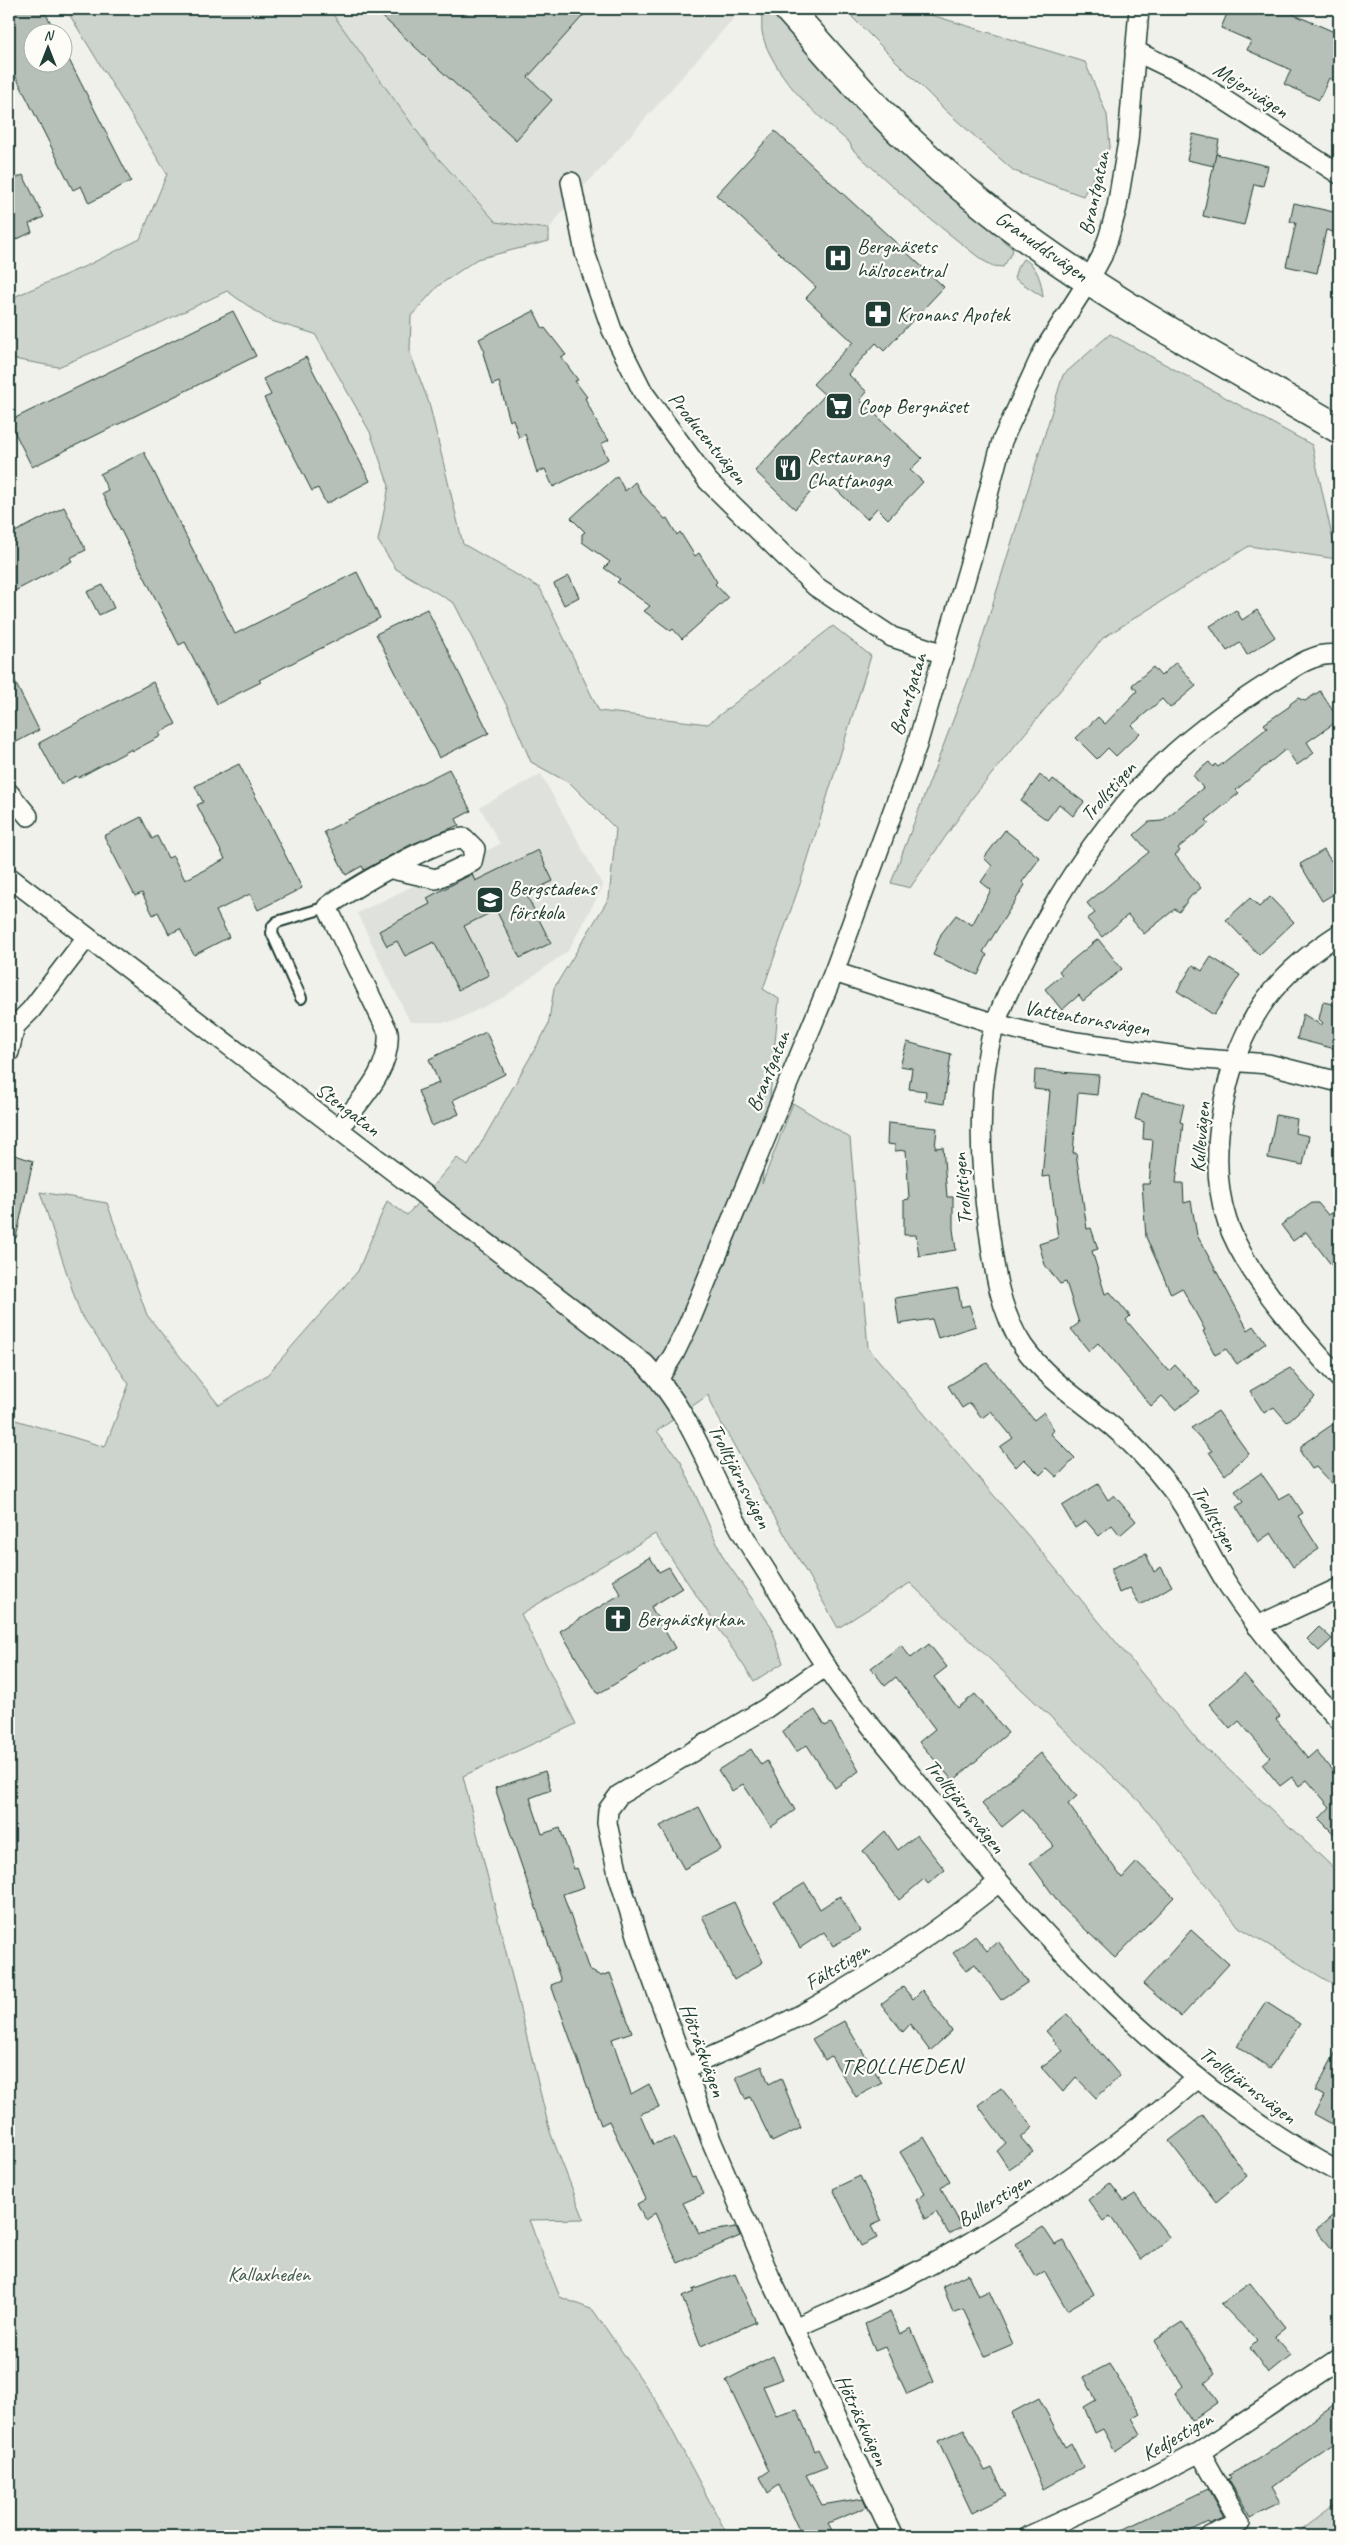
<svg xmlns="http://www.w3.org/2000/svg" width="1348" height="2545" font-family="Caveat,sans-serif">
  <rect width="100%" height="100%" fill="#f0f1eb"/>
  <filter id="ink" filterUnits="userSpaceOnUse"><feTurbulence type="fractalNoise" baseFrequency=".02" numOctaves="2"/><feDisplacementMap in="SourceGraphic" scale="10" xChannelSelector="R" yChannelSelector="G"/><feConvolveMatrix kernelMatrix="1 2 1 2 8 2 1 2 1" color-interpolation-filters="sRGB"/></filter>
  <g filter="url(#ink)">
    <g fill="#dfe2dc">
      <polygon points="306,9 740,9 741,10 600,170 574,196 549,229 496,222"/>
      <polygon points="541,774 603,886 568,951 504,997 453,1022 410,1022 357,913 500,844 480,807"/>
    </g>
    <g fill="#cdd3cd" stroke="#768880">
      <polygon points="66,9 329,9 430,149 496,222 549,229 549,241 477,259 438,286 411,316 410,353 429,403 463,544 540,588 599,711 708,724 833,626 871,656 800,884 763,989 779,999 762,1184 793,1103 850,1138 868,1348 1031,1539 1196,1739 1339,1873 1339,1988 1239,1927 1141,1803 910,1583 838,1628 711,1405 708,1395 657,1431 681,1462 723,1557 771,1626 783,1663 754,1681 655,1534 521,1614 576,1724 463,1776 550,2132 584,2219 529,2220 560,2297 593,2310 657,2402 728,2536 9,2536 9,1418 105,1447 129,1384 80,1313 40,1192 107,1203 147,1315 219,1405 267,1375 358,1271 387,1201 407,1215 457,1158 468,1166 548,1026 554,988 609,898 616,829 571,784 531,762 509,710 454,603 396,569 378,541 389,486 370,432 315,334 268,320 227,291 156,325 58,367 13,359 9,333 9,299 88,265 140,239 167,174"/>
      <path d="M 758,9 L 771,9 L 809,53 L 946,191 L 1013,249 L 1012,253 L 1003,267 L 993,266 L 982,260 L 914,206 L 852,149 L 850,143 C 822,120 788,90 771,56 C 767,49 763,39 762,31 C 761,22 764,16 758,9 Z"/>
      <polygon points="860,9 912,9 1085,62 1107,115 1110,146 1083,196 1014,171 945,110 852,17"/>
      <path d="M 1023,259 C 1037,264 1042,283 1043,297 L 1014,278 L 1017,268 Z"/>
      <polygon points="1110,334 1312,445 1337,559 1249,546 1103,638 973,797 910,888 891,883 974,665 1063,375"/>
      <polygon points="1339,2502 1339,2536 1294,2536"/>
    </g>
    <g fill="#b6bfb8" stroke="#1f3d34">
      <polygon points="9,9 43,9 56,32 32,32 32,62 62,62 62,46 131,181 89,203 81,186 73,190 9,63"/>
      <polygon points="374,9 589,9 528,77 552,100 516,140"/>
      <polygon points="1229,9 1281,9 1339,34 1339,83 1329,78 1319,100 1284,84 1291,70 1247,50 1251,41 1221,28"/>
      <polygon points="775,131 944,287 884,351 876,343 848,374 867,392 860,400 922,458 910,470 923,482 888,519 877,508 867,519 824,478 795,509 755,471 825,395 813,384 853,342 806,298 816,287 716,195"/>
      <polygon points="1193,134 1219,140 1214,166 1187,160"/>
      <polygon points="1216,154 1268,166 1263,186 1254,184 1244,225 1203,216"/>
      <polygon points="23,175 44,217 29,224 32,232 9,243 9,182"/>
      <polygon points="1294,203 1338,213 1333,232 1326,230 1317,273 1286,266 1296,223 1290,222"/>
      <polygon points="233,311 256,356 32,467 9,421"/>
      <polygon points="534,311 543,329 545,328 566,355 561,357 578,380 575,381 587,397 585,398 600,429 609,440 601,444 608,459 553,487 545,469 537,473 525,434 519,438 513,419 510,421 499,382 492,385 483,353 485,352 479,339"/>
      <polygon points="306,357 370,481 326,504 318,488 312,491 264,398 271,395 263,379"/>
      <polygon points="144,452 235,634 357,572 380,618 259,680 261,682 217,704 185,642 179,645 102,493 108,490 100,474"/>
      <polygon points="617,476 625,491 635,482 642,494 665,519 667,518 677,535 680,532 695,556 699,553 717,582 715,584 728,598 682,639 673,629 671,631 644,611 650,606 617,582 620,579 604,568 610,562 582,542 582,534 585,532 571,518"/>
      <polygon points="64,507 86,550 70,558 72,561 9,594 9,535"/>
      <polygon points="569,576 579,597 564,605 554,584"/>
      <polygon points="103,585 114,608 99,615 87,592"/>
      <polygon points="427,609 489,733 439,758 376,634"/>
      <polygon points="1236,610 1242,620 1257,610 1275,637 1247,655 1240,643 1227,651 1210,626"/>
      <polygon points="1176,662 1196,686 1170,708 1162,699 1132,725 1140,733 1116,756 1108,748 1097,759 1076,738 1098,717 1105,724 1137,691 1132,685 1153,667 1161,676"/>
      <polygon points="9,670 39,730 9,746"/>
      <polygon points="153,682 176,724 159,733 161,736 133,751 132,749 78,778 76,776 61,784 39,743"/>
      <polygon points="1320,691 1339,720 1307,742 1314,753 1297,765 1286,749 1236,790 1239,793 1206,820 1209,823 1178,848 1180,851 1175,855 1201,888 1191,896 1179,912 1175,909 1144,934 1128,915 1102,937 1087,919 1095,913 1087,903 1149,852 1134,835 1149,822 1162,821 1203,788 1193,775 1209,762 1213,767 1215,764 1218,767 1267,728 1264,724 1290,706 1290,704 1298,698 1305,701"/>
      <polygon points="239,764 302,888 258,910 250,894 216,911 229,937 194,955 180,929 169,934 158,912 153,915 142,893 135,896 104,836 141,817 152,839 157,836 168,858 173,856 185,880 225,859 197,805 203,802 195,786"/>
      <polygon points="449,769 471,811 456,819 459,825 410,845 364,870 362,866 346,875 324,832"/>
      <polygon points="1040,775 1050,783 1053,779 1084,802 1073,816 1059,804 1047,820 1021,801"/>
      <polygon points="1005,830 1040,858 1022,882 1025,885 983,952 987,955 978,975 933,955 941,934 956,915 972,925 991,890 981,882 992,866 984,858"/>
      <polygon points="538,850 553,881 526,894 551,943 520,958 496,910 464,926 489,975 458,990 434,942 405,956 397,941 387,946 379,931 430,904 427,898 472,874 475,881"/>
      <polygon points="1324,850 1331,861 1339,856 1339,891 1322,901 1300,864"/>
      <polygon points="1270,897 1294,922 1259,955 1226,920 1250,898 1259,907"/>
      <polygon points="1098,939 1122,969 1083,1001 1079,995 1062,1010 1045,989 1062,975 1059,971"/>
      <polygon points="1211,957 1240,975 1214,1015 1177,991 1193,965 1202,971"/>
      <polygon points="1323,1002 1337,1005 1339,1003 1339,1050 1297,1039 1303,1014 1321,1025 1323,1023 1319,1019"/>
      <polygon points="486,1032 505,1074 453,1100 459,1114 432,1126 418,1091 439,1083 429,1059"/>
      <polygon points="907,1042 951,1054 944,1104 925,1101 926,1091 909,1089 912,1068 900,1066"/>
      <polygon points="1035,1070 1099,1075 1097,1095 1078,1093 1073,1153 1076,1153 1087,1229 1091,1228 1098,1249 1092,1251 1105,1294 1110,1292 1130,1316 1126,1320 1169,1371 1175,1365 1200,1392 1175,1410 1162,1396 1151,1406 1098,1343 1089,1351 1071,1329 1079,1323 1066,1282 1060,1284 1045,1265 1039,1244 1058,1238 1050,1176 1042,1177 1050,1091 1034,1089"/>
      <polygon points="1141,1094 1184,1104 1180,1122 1183,1123 1176,1183 1183,1183 1184,1203 1191,1201 1197,1235 1248,1330 1254,1326 1266,1343 1237,1364 1226,1349 1215,1355 1203,1331 1205,1330 1182,1288 1171,1294 1146,1237 1142,1184 1149,1184 1153,1140 1143,1139 1144,1122 1135,1119"/>
      <polygon points="1276,1115 1297,1119 1295,1133 1309,1136 1303,1165 1268,1158"/>
      <polygon points="888,1123 937,1128 935,1148 943,1147 947,1197 953,1197 953,1229 956,1250 919,1256 916,1235 904,1235 904,1200 909,1199 906,1150 895,1151 895,1145 887,1144"/>
      <polygon points="9,1153 33,1161 16,1238 9,1237"/>
      <polygon points="1312,1203 1318,1203 1328,1215 1332,1213 1339,1223 1339,1275 1306,1232 1293,1241 1281,1225"/>
      <polygon points="958,1288 961,1307 969,1305 976,1326 938,1338 932,1319 899,1324 895,1298"/>
      <polygon points="987,1363 1034,1420 1044,1412 1054,1430 1051,1434 1075,1458 1057,1477 1047,1468 1040,1475 1024,1459 1016,1467 1000,1447 1013,1438 991,1411 982,1418 970,1403 962,1408 948,1386"/>
      <polygon points="1290,1368 1315,1397 1287,1422 1274,1407 1264,1413 1250,1391"/>
      <polygon points="1218,1411 1249,1454 1225,1475 1209,1452 1212,1451 1191,1428"/>
      <polygon points="1339,1420 1339,1492 1316,1467 1312,1469 1301,1453 1301,1446"/>
      <polygon points="1261,1473 1279,1499 1290,1493 1303,1513 1298,1516 1319,1549 1293,1567 1271,1533 1258,1542 1236,1507 1243,1502 1235,1491"/>
      <polygon points="1098,1484 1108,1500 1114,1495 1136,1521 1120,1535 1112,1525 1099,1536 1086,1521 1075,1528 1062,1506"/>
      <polygon points="1146,1554 1154,1572 1161,1567 1172,1586 1140,1605 1130,1588 1119,1593 1112,1575 1112,1568"/>
      <polygon points="650,1557 659,1572 669,1567 682,1588 651,1607 675,1648 598,1694 560,1631 621,1594 612,1580"/>
      <polygon points="1319,1627 1332,1639 1319,1651 1307,1639"/>
      <polygon points="929,1644 947,1667 934,1677 958,1708 975,1694 1008,1733 953,1781 919,1742 935,1729 896,1677 885,1686 871,1668 901,1645 911,1658"/>
      <polygon points="1244,1674 1280,1716 1276,1719 1308,1758 1316,1751 1339,1779 1339,1839 1319,1819 1330,1807 1307,1780 1299,1786 1292,1777 1280,1786 1262,1764 1270,1757 1239,1721 1230,1729 1209,1704"/>
      <polygon points="815,1710 825,1726 831,1723 859,1771 835,1788 807,1745 796,1752 782,1731"/>
      <polygon points="751,1749 761,1765 767,1761 795,1810 771,1827 743,1784 732,1791 718,1770"/>
      <polygon points="1041,1753 1077,1796 1068,1804 1122,1878 1137,1862 1174,1897 1115,1958 1062,1907 1030,1863 1054,1846 1023,1810 1002,1827 982,1804"/>
      <polygon points="545,1771 551,1790 530,1798 542,1834 560,1828 574,1869 577,1868 584,1887 563,1894 589,1970 601,1976 610,1973 632,2032 612,2039 631,2094 649,2084 659,2107 640,2114 653,2144 674,2138 692,2178 695,2177 704,2194 683,2203 699,2233 736,2227 740,2236 678,2263 655,2213 645,2220 637,2204 646,2199 609,2121 601,2125 551,1985 561,1981 495,1788"/>
      <polygon points="699,1807 721,1849 684,1869 660,1826"/>
      <polygon points="885,1831 898,1850 917,1835 945,1870 928,1884 924,1879 899,1900 863,1851"/>
      <polygon points="805,1883 820,1909 840,1896 860,1931 833,1946 824,1932 800,1948 774,1902"/>
      <polygon points="734,1902 763,1962 734,1980 702,1916"/>
      <polygon points="1191,1930 1229,1964 1181,2017 1143,1984"/>
      <polygon points="975,1936 987,1951 998,1941 1028,1982 1001,2000 975,1964 966,1970 953,1953"/>
      <polygon points="903,1987 913,1999 922,1990 952,2031 930,2051 910,2024 903,2032 881,2004"/>
      <polygon points="1266,2002 1300,2024 1270,2068 1237,2046"/>
      <polygon points="1067,2014 1120,2076 1096,2098 1076,2077 1063,2092 1041,2067 1063,2051 1046,2031"/>
      <polygon points="844,2021 882,2083 856,2097 831,2056 825,2060 812,2039"/>
      <polygon points="1339,2046 1339,2128 1314,2114 1324,2096 1315,2091"/>
      <polygon points="762,2066 769,2084 781,2078 801,2128 772,2142 750,2097 745,2099 736,2077"/>
      <polygon points="1001,2088 1033,2127 1021,2138 1033,2152 1009,2169 997,2151 1006,2143 978,2105"/>
      <polygon points="1203,2115 1247,2176 1216,2202 1169,2141"/>
      <polygon points="924,2137 950,2181 941,2188 962,2227 949,2234 936,2212 926,2219 916,2200 925,2194 900,2152"/>
      <polygon points="860,2176 882,2221 871,2226 877,2238 861,2246 833,2189"/>
      <polygon points="1110,2183 1124,2201 1135,2194 1170,2238 1141,2260 1110,2216 1103,2221 1088,2200"/>
      <polygon points="1339,2210 1339,2257 1316,2230"/>
      <polygon points="1043,2227 1055,2245 1064,2241 1094,2294 1067,2310 1045,2272 1036,2277 1016,2244"/>
      <polygon points="735,2274 756,2322 701,2346 682,2297 694,2292 692,2290"/>
      <polygon points="968,2274 978,2296 989,2291 1013,2344 985,2356 963,2309 953,2313 943,2286"/>
      <polygon points="1250,2283 1285,2327 1274,2336 1290,2355 1268,2373 1250,2348 1257,2341 1221,2304"/>
      <polygon points="890,2312 900,2334 911,2328 934,2382 907,2394 885,2347 875,2351 865,2324"/>
      <polygon points="1182,2322 1215,2374 1205,2383 1218,2402 1191,2421 1175,2393 1183,2386 1154,2340"/>
      <polygon points="773,2356 783,2379 763,2386 776,2416 797,2410 815,2451 818,2449 827,2467 806,2475 822,2505 863,2498 867,2507 828,2523 835,2536 802,2536 779,2485 768,2493 760,2477 769,2471 726,2380"/>
      <polygon points="1109,2364 1140,2413 1132,2418 1141,2434 1115,2451 1103,2429 1095,2433 1084,2407 1096,2400 1084,2377"/>
      <polygon points="1039,2398 1065,2447 1071,2443 1083,2467 1043,2489 1011,2413"/>
      <polygon points="1339,2402 1339,2441 1271,2488 1280,2503 1251,2517 1228,2479 1231,2478 1229,2475 1258,2459"/>
      <polygon points="964,2429 985,2471 992,2468 1006,2496 972,2513 938,2441"/>
      <polygon points="1208,2489 1224,2518 1209,2524 1208,2522 1180,2536 1109,2536"/>
    </g>
    <g fill="none" stroke-linecap="round" stroke-linejoin="round">
      <g stroke="#1f3d34" stroke-width="14">
        <polyline id="lane" points="301,998 272,933 273,926 277,922 327,907"/>
      </g>
      <g stroke="#1f3d34" stroke-width="22">
        <g id="street">
          <polyline points="1135,51 1189,77 1339,174"/>
          <polyline points="571,182 585,253 612,330 643,392 708,481 815,586 892,637 944,654"/>
          <path d="M 1339,655 C 1330,654 1322,654 1313,658 C 1300,662 1289,671 1277,678 C 1228,708 1179,744 1140,787 C 1091,842 1061,889 1027,954 C 1012,984 995,1016 989,1048 C 977,1108 980,1170 989,1230 C 994,1269 1000,1312 1023,1346 C 1047,1380 1082,1401 1113,1427 C 1134,1445 1152,1464 1169,1486 C 1193,1515 1207,1553 1228,1585 C 1260,1634 1298,1677 1339,1720"/>
          <polyline points="9,793 28,816"/>
          <path d="M 9,877 L 645,1364 C 699,1420 716,1497 759,1560 C 786,1602 811,1647 841,1688 C 868,1724 898,1758 926,1794 C 1041,1937 1175,2085 1339,2172"/>
          <path d="M 1339,934 C 1311,952 1286,972 1266,999 C 1225,1056 1205,1154 1227,1221 C 1245,1274 1302,1336 1339,1378"/>
          <polyline points="834,972 996,1024 1031,1033 1076,1042 1192,1058 1268,1064 1339,1082"/>
          <polyline points="9,1052 15,1026 31,1010 87,937"/>
          <path d="M 338,1129 C 361,1099 391,1071 388,1032 L 327,907 C 351,889 437,838 464,838 L 475,849 L 472,862 L 436,879 L 392,869"/>
          <polyline points="659,1378 674,1354 689,1323 834,972 917,745 972,556 1002,441 1043,352 1089,280 1102,256 1109,236 1117,207 1128,141 1139,9"/>
          <polyline points="1257,1626 1339,1588"/>
          <polyline points="826,1666 765,1709 619,1795 608,1810 607,1823 618,1874 641,1948 711,2140 770,2277 893,2536"/>
          <path d="M 687,2068 C 729,2048 773,2031 813,2008 C 877,1972 942,1928 999,1882"/>
          <path d="M 794,2328 C 830,2312 866,2297 901,2280 C 1008,2226 1107,2156 1198,2078"/>
          <polyline points="1200,2452 1240,2523 1210,2536"/>
          <polyline points="1029,2536 1095,2506 1200,2452 1339,2359"/>
        </g>
      </g>
      <g stroke="#1f3d34" stroke-width="31">
        <path id="secondary" d="M 788,9 C 812,36 836,64 861,91 C 912,147 975,201 1036,245 C 1132,314 1238,370 1339,429"/>
      </g>
      <use href="#lane" stroke="#fdfcf7" stroke-width="10"/>
      <use href="#street" stroke="#fdfcf7" stroke-width="19"/>
      <use href="#secondary" stroke="#fdfcf7" stroke-width="28"/>
    </g>
  </g>
  <defs>
    <g id="hospital-square" transform="scale(1.4375)"><rect x="-9" y="-9" width="18" height="18" rx="4" fill="#1f3d34" stroke="#fdfcf7"/><path d="M-5-5h3v3.5h4V-5h3V5h-3V1.5h-4V5h-3Z" fill="#fff"/></g>
    <g id="pharmacy-square" transform="scale(1.4375)"><rect x="-9" y="-9" width="18" height="18" rx="4" fill="#1f3d34" stroke="#fdfcf7"/><path d="M-2-6h4v4h4v4h-4v4h-4v-4h-4v-4h4Z" fill="#fff"/></g>
    <g id="supermarket-square" transform="scale(1.4375)"><rect x="-9" y="-9" width="18" height="18" rx="4" fill="#1f3d34" stroke="#fdfcf7"/><path d="M-6-5.5h2.5l.6 2H6L4.5 2H-2.5L-4.4-4H-6ZM-1.5 3.2a1.3 1.3 0 1 0 .1 0ZM3 3.2a1.3 1.3 0 1 0 .1 0Z" fill="#fff"/></g>
    <g id="restaurant-square" transform="scale(1.4375)"><rect x="-9" y="-9" width="18" height="18" rx="4" fill="#1f3d34" stroke="#fdfcf7"/><path d="M-5-6h1v4h1v-4h1v4h1v-4h1v5L-1.5 .5V6h-2V.5L-5-1ZM5-6V6H3V1.5H1.5Q1.5-4 5-6Z" fill="#fff"/></g>
    <g id="school-square" transform="scale(1.4375)"><rect x="-9" y="-9" width="18" height="18" rx="4" fill="#1f3d34" stroke="#fdfcf7"/><path d="M0-5L7-2L0 1L-7-2ZM-4 1L0 2.5L4 1V4Q0 6-4 4Z" fill="#fff"/></g>
    <g id="church-square" transform="scale(1.4375)"><rect x="-9" y="-9" width="18" height="18" rx="4" fill="#1f3d34" stroke="#fdfcf7"/><path d="M-1.2-6h2.4v3.5h3.3v2.4h-3.3V6h-2.4V-.1h-3.3v-2.4h3.3Z" fill="#fff"/></g>
  </defs>
  <g fill-rule="evenodd">
    <use href="#hospital-square" x="838" y="258"/>
    <use href="#pharmacy-square" x="878" y="314"/>
    <use href="#supermarket-square" x="839" y="406"/>
    <use href="#restaurant-square" x="788" y="468"/>
    <use href="#school-square" x="490" y="900"/>
    <use href="#church-square" x="618" y="1619"/>
  </g>
  <g text-anchor="middle" dominant-baseline="central" stroke-width="4.5" stroke-linejoin="round" paint-order="stroke">
    <g font-size="21" fill="#1f3d34" stroke="#fdfcf7">
      <text transform="translate(1251 90) rotate(33)">Mejerivägen</text>
      <text transform="translate(1094 193) rotate(-78)">Brantgatan</text>
      <text transform="translate(1042 246) rotate(35)">Granuddsvägen</text>
      <text transform="translate(708 438) rotate(51)">Producentvägen</text>
      <text transform="translate(908 694) rotate(-73)">Brantgatan</text>
      <text transform="translate(1108 791) rotate(-49)">Trollstigen</text>
      <text transform="translate(1087 1018) rotate(10)">Vattentornsvägen</text>
      <text transform="translate(768 1071) rotate(-68)">Brantgatan</text>
      <text transform="translate(348 1109) rotate(37)">Stengatan</text>
      <text transform="translate(1200 1137) rotate(-85)">Kullevägen</text>
      <text transform="translate(962 1189) rotate(-95)">Trollstigen</text>
      <text transform="translate(740 1476) rotate(63)">Trolltjärnsvägen</text>
      <text transform="translate(1215 1518) rotate(60)">Trollstigen</text>
      <text transform="translate(965 1806) rotate(51)">Trolltjärnsvägen</text>
      <text transform="translate(837 1966) rotate(-32)">Fältstigen</text>
      <text transform="translate(703 2050) rotate(70)">Höträskvägen</text>
      <text transform="translate(1248 2085) rotate(37)">Trolltjärnsvägen</text>
      <text transform="translate(994 2200) rotate(-32)">Bullerstigen</text>
      <text transform="translate(862 2420) rotate(65)">Höträskvägen</text>
      <text transform="translate(1177 2436) rotate(-30)">Kedjestigen</text>
    </g>
    <g font-size="21" fill="#1f3d34" stroke="#fdfcf7" text-anchor="start">
      <text x="857" y="246">Bergnäsets<tspan x="857" dy="24">hälsocentral</tspan></text>
      <text x="897" y="314">Kronans Apotek</text>
      <text x="858" y="406">Coop Bergnäset</text>
      <text x="807" y="456">Restaurang<tspan x="807" dy="24">Chattanoga</tspan></text>
      <text x="509" y="888">Bergstadens<tspan x="509" dy="24">förskola</tspan></text>
      <text x="637" y="1619">Bergnäskyrkan</text>
    </g>
    <g font-size="21" fill="#425b53" stroke="#fdfcf7">
      <text x="269" y="2274">Kallaxheden</text>
    </g>
    <g font-size="22" letter-spacing="1" fill="#1f3d34" stroke="#fdfcf7">
      <text x="902" y="2066">TROLLHEDEN</text>
    </g>
  </g>
  <rect width="1348" height="2545" fill="none" stroke="#fdfcf7" stroke-width="30"/>
  <rect x="15" y="15" width="1318" height="2515" fill="none" stroke="#1f3d34" stroke-width="2" filter="url(#ink)"/>
  <g transform="translate(48 48)"><circle r="24" fill="#fdfcf7" stroke="#a4b0a9"/>
  <path d="M0-4L9 19L0 12L-9 19Z" fill="#1f3d34"/>
  <text y="-8" font-size="14" font-weight="bold" text-anchor="middle" fill="#1f3d34">N</text>
  </g>
</svg>
